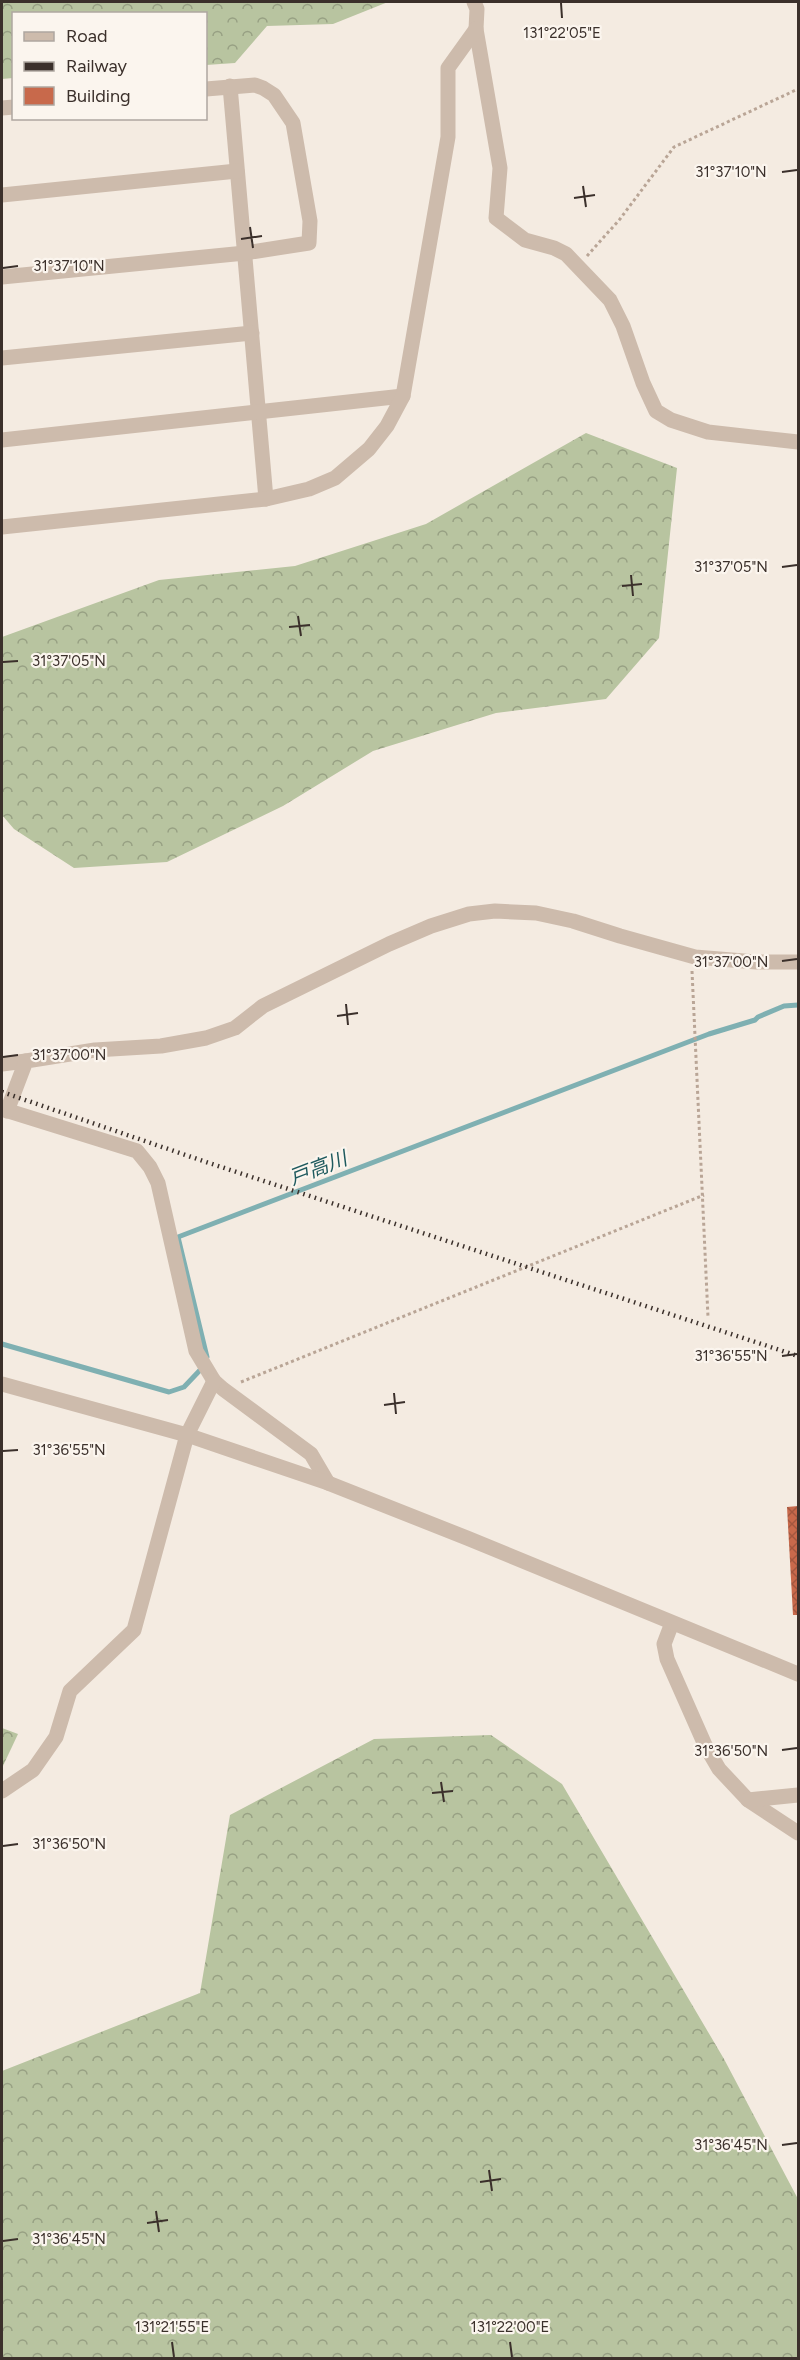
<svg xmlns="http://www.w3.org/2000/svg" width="800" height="2360" font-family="Figtree,'Noto Sans JP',sans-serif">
  <defs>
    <pattern id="forest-crowns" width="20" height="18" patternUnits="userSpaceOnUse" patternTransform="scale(1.5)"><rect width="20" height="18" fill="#b8c4a0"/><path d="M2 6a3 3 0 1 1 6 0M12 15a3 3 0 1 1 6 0" fill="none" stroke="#97a083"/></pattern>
    <pattern id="building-cross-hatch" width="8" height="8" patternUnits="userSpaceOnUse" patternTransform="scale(1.5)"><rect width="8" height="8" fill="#c8694b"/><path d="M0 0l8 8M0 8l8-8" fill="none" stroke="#a4573f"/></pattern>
  </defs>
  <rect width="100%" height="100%" fill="#f4ebe1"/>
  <g fill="url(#forest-crowns)">
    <polygon points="2,2 388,2 333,24 267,26 235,63 206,65 206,14 14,14 13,78 2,79"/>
    <polygon points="586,433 677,468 659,638 606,699 496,713 373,751 283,806 167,862 74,868 14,829 2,815 2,637 159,580 295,566 426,524"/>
    <polygon points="2,1728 18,1734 2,1768"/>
    <polygon points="491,1735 562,1784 724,2059 798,2199 798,2358 2,2358 2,2071 200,1993 230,1815 374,1739"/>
  </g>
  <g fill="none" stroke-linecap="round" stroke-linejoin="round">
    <g stroke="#7fb0b2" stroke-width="5">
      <polyline points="2,1344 169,1392 184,1387 203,1367"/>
      <polyline points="207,1357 178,1237 709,1034 755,1020 758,1017 784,1006 798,1005"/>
    </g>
  </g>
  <polygon fill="url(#building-cross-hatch)" points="798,1506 798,1615 793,1615 787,1507"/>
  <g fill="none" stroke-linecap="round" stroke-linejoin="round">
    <g stroke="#b9a596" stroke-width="3" stroke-dasharray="3 3" stroke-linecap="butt">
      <polyline points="587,256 620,219 674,147 798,89"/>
      <polyline points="692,971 708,1317"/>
      <polyline points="241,1382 704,1195"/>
    </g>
    <g stroke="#cdbbac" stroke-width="15">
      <polyline points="474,2 477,9 476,29 500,168 496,218 525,240 554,248 566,254 610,300 623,326 643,383 656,411 671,420 708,432 798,442"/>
      <polyline points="230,86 266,499"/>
      <polyline points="2,108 14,107"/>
      <polyline points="2,195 237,171"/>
      <polyline points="2,277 245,253 309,243 310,221 293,123 274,95 263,88 255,85 206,89"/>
      <polyline points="2,358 252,333"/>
      <polyline points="2,440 403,396"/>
      <polyline points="2,527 266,499 309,489 335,478 369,449 387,426 403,396 448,137 448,68 476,29"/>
      <polyline points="2,1064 26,1061"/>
      <polyline points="2,1109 137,1151 150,1167 158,1183 196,1351 214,1381 223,1389 311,1454 328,1483"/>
      <polyline points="7,1111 26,1061 95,1050 161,1046 206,1038 235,1028 263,1006 389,944 431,926 469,914 495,911 536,913 573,921 620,936 695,957 756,962 798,962"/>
      <polyline points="672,1623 664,1644 667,1659 705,1745 719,1769 748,1800 798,1833"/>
      <polyline points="2,1791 33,1770 56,1737 70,1691 134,1630 187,1435 214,1381"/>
      <polyline points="748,1800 798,1795"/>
    </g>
    <polyline stroke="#cdbbac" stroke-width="15" points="2,1384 187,1435 328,1483 467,1538 798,1674"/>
    <polyline stroke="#3b302b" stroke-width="4.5" stroke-dasharray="1.5 4.5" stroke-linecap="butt" points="2,1092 206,1162 798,1356"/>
  </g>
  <path fill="none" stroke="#3b302b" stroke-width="2" d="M 561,3 L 562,18M 782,172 L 797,170M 583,186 L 586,207M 574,198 L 595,195M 250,227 L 253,248M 241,239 L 262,236M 3,268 L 18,266M 782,567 L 797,565M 631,575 L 633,596M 622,586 L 642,584M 298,616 L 301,636M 289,627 L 310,625M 3,662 L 18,661M 782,961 L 797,959M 346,1004 L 348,1025M 337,1016 L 358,1013M 3,1057 L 18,1055M 782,1356 L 797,1354M 394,1393 L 396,1414M 384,1405 L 405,1402M 3,1451 L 18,1450M 782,1750 L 797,1748M 441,1782 L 444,1802M 432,1793 L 453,1791M 3,1846 L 18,1844M 782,2145 L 797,2143M 489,2170 L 492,2191M 480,2182 L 501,2179M 156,2211 L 159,2232M 147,2223 L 168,2220M 3,2241 L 18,2239M 172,2342 L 174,2357M 510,2342 L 512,2357"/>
  <g text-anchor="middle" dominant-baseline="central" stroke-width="4.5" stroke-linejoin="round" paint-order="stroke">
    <g font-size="20" font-style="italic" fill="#1f5a5e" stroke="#fbf5ee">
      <text transform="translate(318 1168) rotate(-21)">戸高川</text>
    </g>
  </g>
  <g font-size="15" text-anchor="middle" fill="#3b302b" stroke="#fbf5ee" stroke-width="4.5" stroke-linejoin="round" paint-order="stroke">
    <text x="562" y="38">131°22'05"E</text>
    <text x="731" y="177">31°37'10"N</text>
    <text x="69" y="271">31°37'10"N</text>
    <text x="731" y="572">31°37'05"N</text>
    <text x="69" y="666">31°37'05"N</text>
    <text x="731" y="967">31°37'00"N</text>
    <text x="69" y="1060">31°37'00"N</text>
    <text x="731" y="1361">31°36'55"N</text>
    <text x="69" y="1455">31°36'55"N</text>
    <text x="731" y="1756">31°36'50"N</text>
    <text x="69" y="1849">31°36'50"N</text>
    <text x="731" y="2150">31°36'45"N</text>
    <text x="69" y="2244">31°36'45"N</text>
    <text x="172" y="2332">131°21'55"E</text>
    <text x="510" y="2332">131°22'00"E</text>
  </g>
  <rect width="800" height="2360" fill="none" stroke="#3b302b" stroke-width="6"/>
  <rect x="12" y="12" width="195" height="108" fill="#fbf5ee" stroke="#aea6a0" stroke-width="1.5"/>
  <rect x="24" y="32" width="30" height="9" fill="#cdbbac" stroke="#aea6a0" stroke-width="1.5"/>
  <text x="66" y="42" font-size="18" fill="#3b302b">Road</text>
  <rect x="24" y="62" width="30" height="9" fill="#3b302b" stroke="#aea6a0" stroke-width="1.5"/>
  <text x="66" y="72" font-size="18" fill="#3b302b">Railway</text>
  <rect x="24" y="87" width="30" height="18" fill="#c8694b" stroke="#aea6a0" stroke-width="1.5"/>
  <text x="66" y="102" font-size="18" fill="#3b302b">Building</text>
</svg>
